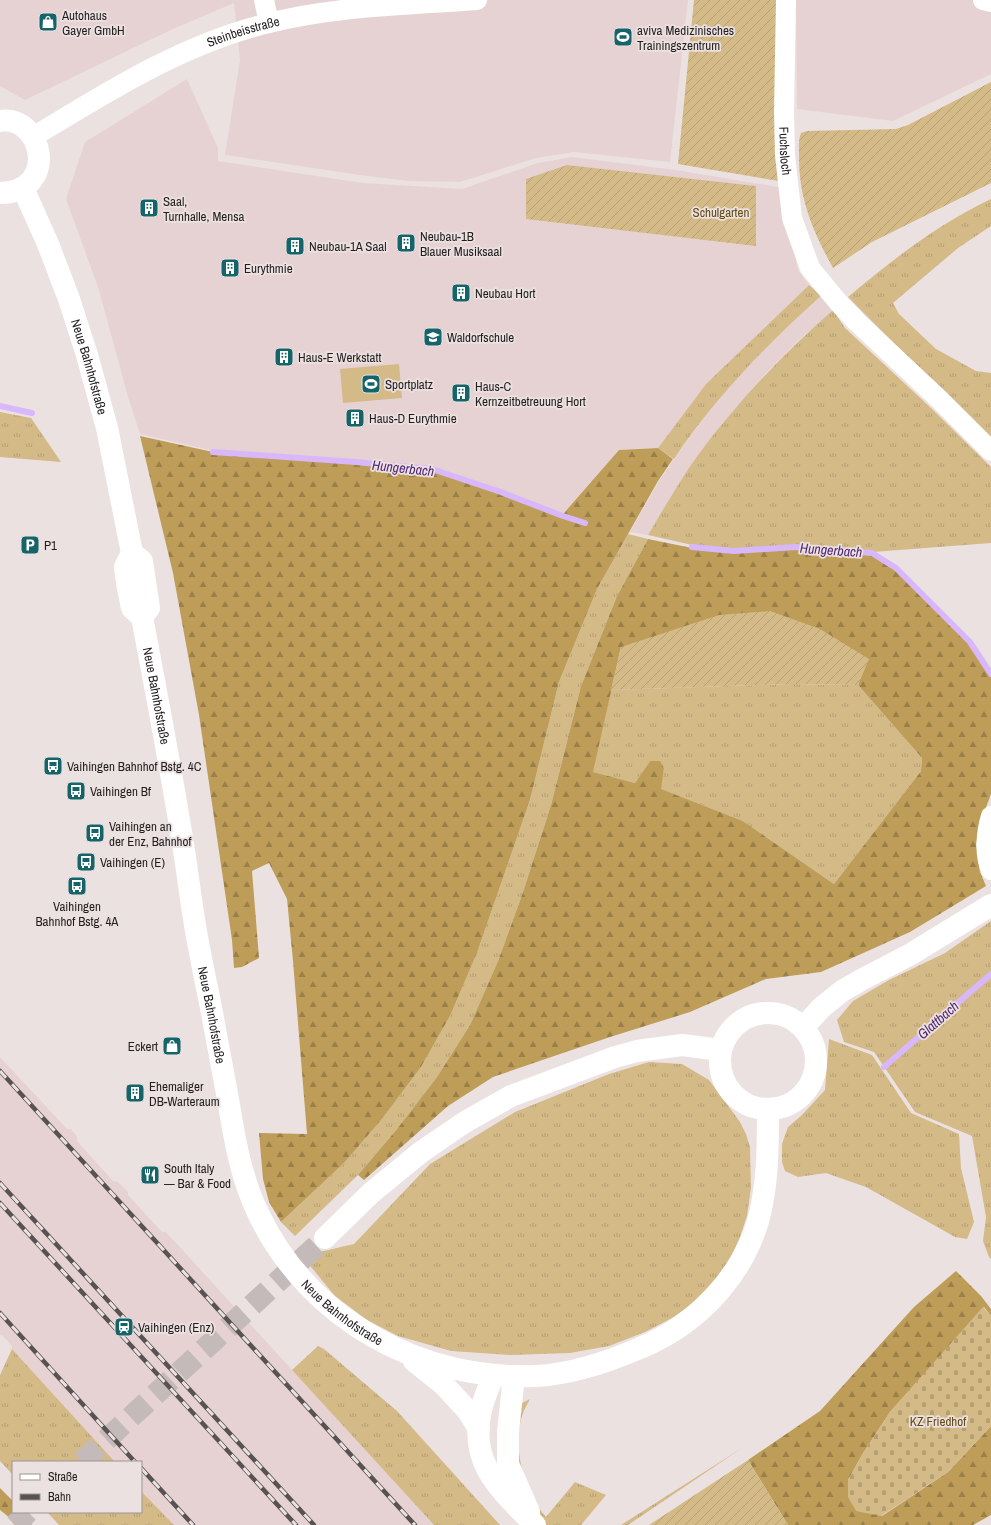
<svg xmlns="http://www.w3.org/2000/svg" width="991" height="1525" font-family="'Archivo Narrow',sans-serif">
  <defs>
    <pattern id="grass-tufts" width="24" height="20" patternUnits="userSpaceOnUse"><rect width="24" height="20" fill="#d3ba87"/><path d="M3 7l-1-3M5 7V3M7 7l1-3M15 17l-1-3M17 17v-4M19 17l1-3" fill="none" stroke="#b59f74"/></pattern>
    <pattern id="forest-firs" width="22" height="20" patternUnits="userSpaceOnUse"><rect width="22" height="20" fill="#be9d58"/><path d="M5 1l3.5 6h-7zM16 11l3.5 6h-7z" fill="#9a7f48"/></pattern>
    <pattern id="cemetery-stones" width="16" height="16" patternUnits="userSpaceOnUse"><rect width="16" height="16" fill="#d3ba87"/><path d="M2 7V4a2 2 0 0 1 4 0v3zM10 15v-3a2 2 0 0 1 4 0v3z" fill="#b59f74"/></pattern>
    <pattern id="garden-furrows" width="10" height="10" patternUnits="userSpaceOnUse"><rect width="10" height="10" fill="#d3ba87"/><path d="M-1 1l2-2M0 10L10 0M9 11l2-2" fill="none" stroke="#b59f74"/></pattern>
  </defs>
  <rect width="100%" height="100%" fill="#ece1e1"/>
  <g fill="#e7d2d3">
    <polygon points="0,0 688,0 670,162 574,152 536,158 460,182 409,181 367,176 225,155 240,60 234,3 173,29 25,100 0,86"/>
    <polygon points="796,0 991,0 991,74 893,121 797,109"/>
    <polygon points="187,79 218,148 218,161 363,183 462,189 538,163 572,157 676,170 778,187 782,192 798,270 809,285 706,384 658,448 619,450 563,513 433,467 356,460 214,451 140,434 128,397 99,290 66,199 85,142"/>
    <polygon points="821,296 833,310 798,341 766,373 731,413 698,455 674,491 648,535 630,532 659,481 684,445 717,401 753,361 786,328"/>
    <polygon points="0,1057 67,1129 71,1129 77,1137 77,1141 113,1181 118,1182 128,1192 128,1195 162,1232 166,1232 434,1525 174,1525 143,1493 141,1491 141,1462 115,1462 12,1349 12,1346 2,1335 0,1335"/>
  </g>
  <g fill="url(#grass-tufts)">
    <path d="M 991,199 L 991,226 L 958,248 L 893,303 L 899,314 L 936,349 L 976,371 L 991,373 L 991,441 L 848,297 C 892,260 938,224 991,199 Z"/>
    <path d="M 809,285 L 821,296 C 766,345 715,398 674,459 L 658,448 L 706,384 Z"/>
    <path d="M 833,310 L 845,328 L 931,408 L 991,467 L 991,543 L 873,552 L 796,546 L 734,550 L 692,545 L 648,535 C 664,508 680,480 698,455 C 738,401 783,354 833,310 Z"/>
    <polygon points="0,412 31,418 61,462 0,457"/>
    <polygon points="628,534 648,539 617,596 581,686 551,805 522,895 498,961 470,1025 437,1077 397,1129 358,1175 295,1236 281,1222 344,1163 382,1119 421,1067 450,1016 477,953 530,800 559,682 597,589"/>
    <polygon points="788,684 858,685 922,758 921,771 834,884 743,821 660,789 664,768 650,761 635,783 592,772 611,690"/>
    <polygon points="991,921 991,1259 989,1257 983,1241 986,1217 972,1136 915,1112 874,1052 844,1042 837,1020 853,1001 889,980 945,953"/>
    <polygon points="829,1039 872,1055 911,1113 959,1134 961,1168 974,1222 967,1239 955,1237 866,1187 826,1173 798,1177 785,1171 782,1162 782,1144 788,1127 802,1115 825,1090"/>
    <polygon points="649,1062 682,1064 709,1080 740,1122 746,1134 750,1147 751,1188 747,1216 740,1237 730,1259 712,1285 698,1301 672,1318 645,1332 609,1346 570,1353 510,1355 451,1351 398,1336 367,1320 335,1296 302,1256 354,1244 430,1164 515,1112 609,1074"/>
    <polygon points="318,1346 324,1349 397,1411 500,1525 434,1525 292,1370"/>
    <polygon points="12,1349 115,1462 13,1462 13,1475 0,1461 0,1375"/>
    <path d="M 530,1399 C 528,1403 525,1408 523,1413 C 511,1445 524,1492 546,1517 L 575,1482 L 606,1495 L 581,1525 L 546,1525 L 534,1511 L 523,1489 L 512,1434 L 518,1405 Z"/>
    <polygon points="742,1448 628,1525 621,1525"/>
    <polygon points="141,1491 174,1525 59,1525 47,1512 141,1512"/>
    <polygon points="18,1512 23,1512 32,1525 14,1525 10,1518"/>
  </g>
  <g fill="url(#forest-firs)" fill-rule="evenodd">
    <polygon points="140,436 213,452 356,461 432,468 563,514 619,450 658,448 673,459 658,481 597,589 559,682 530,800 477,953 450,1016 421,1067 382,1119 344,1163 281,1222 269,1202 263,1179 259,1133 307,1134 293,961 287,899 269,863 252,871 259,958 242,967 234,968 232,940 199,715 173,573"/>
    <path d="M 648,539 L 692,548 L 734,553 L 796,549 L 872,555 L 895,569 L 969,643 L 991,677 L 991,794 L 984,813 L 976,844 L 980,872 L 986,886 L 910,932 L 821,972 L 766,979 L 690,1012 L 610,1037 L 493,1077 L 448,1106 L 364,1180 L 358,1175 L 397,1129 L 437,1077 L 470,1025 L 498,961 L 522,895 L 551,805 L 581,686 L 617,596 ZM 621,647 L 868,659 L 858,685 L 922,758 L 921,771 L 834,884 L 743,821 L 661,789 L 664,768 L 660,761 L 650,761 L 635,783 L 593,772 Z"/>
    <polygon points="956,1271 981,1296 991,1309 991,1316 984,1307 890,1412 862,1455 848,1480 882,1516 948,1472 991,1426 991,1515 973,1525 788,1525 748,1460 820,1411 914,1307"/>
    <polygon points="0,1488 13,1501 13,1512 18,1512 10,1518 0,1510"/>
  </g>
  <polygon fill="url(#cemetery-stones)" points="983,1307 991,1316 991,1426 948,1472 881,1516 856,1511 848,1497 848,1480 862,1455 890,1412"/>
  <g fill="url(#garden-furrows)">
    <polygon points="694,0 779,0 779,181 678,164"/>
    <path d="M 991,82 L 991,183 L 872,242 L 833,268 C 813,231 799,200 799,157 C 799,149 798,141 801,133 L 807,131 L 896,129 L 908,125 Z"/>
    <polygon points="567,165 756,186 756,246 526,219 526,179"/>
    <polygon points="770,611 820,629 869,659 858,685 788,684 611,690 621,647 719,615"/>
    <polygon points="748,1460 788,1525 649,1525"/>
  </g>
  <polygon fill="#d3ba87" points="399,364 402,398 343,403 340,369"/>
  <g fill="none" stroke-linecap="round" stroke-linejoin="round">
    <g stroke="#d8b8fb" stroke-width="6">
      <polyline points="0,406 32,413"/>
      <polyline points="213,452 356,462 432,469 498,491 563,516 585,523"/>
      <polyline points="692,547 734,551 796,547 872,553 896,568 970,642 991,674"/>
      <polyline points="884,1067 991,974"/>
    </g>
    <g stroke="#c4baba" stroke-width="22" stroke-dasharray="22 11" stroke-linecap="butt">
      <polyline points="82,1462 325,1238"/>
      <polyline points="15,1525 28,1512"/>
    </g>
    <g stroke="#fff" stroke-width="20">
      <polyline points="264,0 269,23"/>
      <path id="s1" d="M 786,0 L 784,112 L 785,155 L 792,218 L 810,268 L 838,302 L 857,322 L 939,399 L 991,451"/>
      <polyline points="983,0 991,2"/>
      <path id="s2" d="M 33,137 C 107,92 184,43 269,23 C 337,6 407,5 477,0"/>
      <path d="M 991,816 C 986,832 984,855 991,870"/>
    </g>
    <g stroke="#fff" stroke-width="22">
      <path d="M 0,121 C 43,114 60,192 0,193"/>
      <path id="s3" d="M 23,188 L 48,244 L 69,299 L 87,355 L 107,428 L 132,553 L 125,567 L 127,583 L 132,608 L 142,617 C 156,691 170,764 182,838 C 187,867 190,896 195,925 C 200,956 207,987 213,1018 C 218,1047 224,1076 229,1105 C 235,1142 242,1181 259,1215 C 310,1320 421,1381 536,1376 C 572,1374 608,1362 640,1348 C 701,1323 750,1269 762,1204 C 768,1173 768,1140 768,1109"/>
      <polyline points="132,553 142,561 149,608 142,617"/>
      <circle cx="768" cy="1061" r="48"/>
      <polyline points="803,1028 821,1008 842,991 861,980 911,954 991,905"/>
      <polyline points="325,1238 371,1193 421,1152 465,1122 511,1096 615,1057 637,1051 682,1045 721,1050"/>
      <polyline points="414,1361 444,1385 468,1411 479,1429"/>
      <path d="M 494,1375 C 489,1386 484,1398 481,1410 C 468,1464 502,1491 535,1525"/>
      <polyline points="514,1376 508,1432 508,1464 529,1512"/>
    </g>
    <g stroke="#585252" stroke-width="4.5">
      <g id="rail">
        <polyline points="0,1071 415,1525"/>
        <polyline points="0,1183 314,1525"/>
        <polyline points="0,1203 296,1525"/>
        <polyline points="0,1313 135,1462"/>
        <polyline points="141,1468 193,1525"/>
      </g>
    </g>
    <use href="#rail" stroke="#ece1e1" stroke-width="3" stroke-dasharray="9" stroke-linecap="butt"/>
  </g>
  <defs>
    <g id="shop-square" transform="scale(1)"><rect x="-9" y="-9" width="18" height="18" rx="4" fill="#146469" stroke="#ece1e1"/><path d="M-5-2.5h2.3a2.7 3.5 0 0 1 5.4 0H5L5.5 6h-11ZM-1.5-2.5h3a1.5 2.3 0 0 0-3 0Z" fill="#fff"/></g>
    <g id="stadium-square" transform="scale(1)"><rect x="-9" y="-9" width="18" height="18" rx="4" fill="#146469" stroke="#ece1e1"/><path d="M0-5a6.5 5 0 1 0 0 10a6.5 5 0 1 0 0-10ZM-3.5-1.8h7v3.6h-7Z" fill="#fff"/></g>
    <g id="building-square" transform="scale(1)"><rect x="-9" y="-9" width="18" height="18" rx="4" fill="#146469" stroke="#ece1e1"/><path d="M-4-6H4V6H1V3H-1V6H-4ZM-2.5-4.3h1.7v1.8h-1.7ZM.8-4.3h1.7v1.8H.8ZM-2.5-1h1.7V.8h-1.7ZM.8-1h1.7V.8H.8Z" fill="#fff"/></g>
    <g id="school-square" transform="scale(1)"><rect x="-9" y="-9" width="18" height="18" rx="4" fill="#146469" stroke="#ece1e1"/><path d="M0-5L7-2L0 1L-7-2ZM-4 1L0 2.5L4 1V4Q0 6-4 4Z" fill="#fff"/></g>
    <g id="parking-square" transform="scale(1)"><rect x="-9" y="-9" width="18" height="18" rx="4" fill="#146469" stroke="#ece1e1"/><path d="M-3.5-5.5H1a3.5 3.5 0 0 1 0 7H-1V5.5H-3.5ZM-1-3.4V-.6H.8a1.4 1.4 0 0 0 0-2.8Z" fill="#fff"/></g>
    <g id="bus-square" transform="scale(1)"><rect x="-9" y="-9" width="18" height="18" rx="4" fill="#146469" stroke="#ece1e1"/><path d="M-5-6H5V4H4V6H2V4H-2V6H-4V4H-5ZM-3.5-4V0h7V-4ZM-3.5 1.2v1.5H-2V1.2ZM2 1.2v1.5H3.5V1.2Z" fill="#fff"/></g>
    <g id="restaurant-square" transform="scale(1)"><rect x="-9" y="-9" width="18" height="18" rx="4" fill="#146469" stroke="#ece1e1"/><path d="M-5-6h1v4h1v-4h1v4h1v-4h1v5L-1.5 .5V6h-2V.5L-5-1ZM5-6V6H3V1.5H1.5Q1.5-4 5-6Z" fill="#fff"/></g>
    <g id="station-square" transform="scale(1)"><rect x="-9" y="-9" width="18" height="18" rx="4" fill="#146469" stroke="#ece1e1"/><path d="M-3-6H3Q5-6 5-4V2Q5 4 3 4L4.5 6H3L1.5 4h-3L-3 6H-4.5L-3 4Q-5 4-5 2V-4Q-5-6-3-6ZM-3.5-4v3h7v-3ZM-3.5 1v1.5H-2V1ZM2 1v1.5H3.5V1Z" fill="#fff"/></g>
  </defs>
  <g fill-rule="evenodd">
    <use href="#shop-square" x="48" y="22"/>
    <use href="#stadium-square" x="623" y="37"/>
    <use href="#building-square" x="149" y="208"/>
    <use href="#building-square" x="406" y="243"/>
    <use href="#building-square" x="295" y="246"/>
    <use href="#building-square" x="230" y="268"/>
    <use href="#building-square" x="461" y="293"/>
    <use href="#school-square" x="433" y="337"/>
    <use href="#building-square" x="284" y="357"/>
    <use href="#stadium-square" x="371" y="384"/>
    <use href="#building-square" x="461" y="393"/>
    <use href="#building-square" x="355" y="418"/>
    <use href="#parking-square" x="30" y="545"/>
    <use href="#bus-square" x="53" y="766"/>
    <use href="#bus-square" x="76" y="791"/>
    <use href="#bus-square" x="95" y="833"/>
    <use href="#bus-square" x="86" y="862"/>
    <use href="#bus-square" x="77" y="886"/>
    <use href="#shop-square" x="172" y="1046"/>
    <use href="#building-square" x="135" y="1093"/>
    <use href="#restaurant-square" x="150" y="1175"/>
    <use href="#station-square" x="124" y="1327"/>
  </g>
  <g text-anchor="middle" dominant-baseline="central" stroke-width="3.5" stroke-linejoin="round" paint-order="stroke">
    <g font-size="13" fill="#221e1e" stroke="#ece1e1" text-anchor="start">
      <text x="62" y="15">Autohaus<tspan x="62" dy="15">Gayer GmbH</tspan></text>
      <text x="637" y="30">aviva Medizinisches<tspan x="637" dy="15">Trainingszentrum</tspan></text>
      <text x="163" y="201">Saal,<tspan x="163" dy="15">Turnhalle, Mensa</tspan></text>
      <text x="420" y="236">Neubau-1B<tspan x="420" dy="15">Blauer Musiksaal</tspan></text>
      <text x="309" y="246">Neubau-1A Saal</text>
      <text x="244" y="268">Eurythmie</text>
      <text x="475" y="293">Neubau Hort</text>
      <text x="447" y="337">Waldorfschule</text>
      <text x="298" y="357">Haus-E Werkstatt</text>
      <text x="385" y="384">Sportplatz</text>
      <text x="475" y="386">Haus-C<tspan x="475" dy="15">Kernzeitbetreuung Hort</tspan></text>
      <text x="369" y="418">Haus-D Eurythmie</text>
      <text x="44" y="545">P1</text>
      <text x="67" y="766">Vaihingen Bahnhof Bstg. 4C</text>
      <text x="90" y="791">Vaihingen Bf</text>
      <text x="109" y="826">Vaihingen an<tspan x="109" dy="15">der Enz, Bahnhof</tspan></text>
      <text x="100" y="862">Vaihingen (E)</text>
      <text x="77" y="906" text-anchor="middle">Vaihingen<tspan x="77" dy="15">Bahnhof Bstg. 4A</tspan></text>
      <text x="158" y="1046" text-anchor="end">Eckert</text>
      <text x="149" y="1086">Ehemaliger<tspan x="149" dy="15">DB-Warteraum</tspan></text>
      <text x="164" y="1168">South Italy<tspan x="164" dy="15">— Bar &amp; Food</tspan></text>
      <text x="138" y="1327">Vaihingen (Enz)</text>
    </g>
    <g font-size="13" fill="#221e1e" stroke="#ece1e1">
      <text stroke="none"><textPath href="#s2" startOffset="236">Steinbeisstraße</textPath></text>
      <text stroke="none"><textPath href="#s1" startOffset="151">Fuchsloch</textPath></text>
      <text stroke="none"><textPath href="#s3" startOffset="191">Neue Bahnhofstraße</textPath></text>
      <text stroke="none"><textPath href="#s3" startOffset="533">Neue Bahnhofstraße</textPath></text>
      <text stroke="none"><textPath href="#s3" startOffset="857">Neue Bahnhofstraße</textPath></text>
      <text stroke="none"><textPath href="#s3" startOffset="1193">Neue Bahnhofstraße</textPath></text>
    </g>
    <g font-size="13" fill="#614a13" stroke="#ece1e1">
      <text x="721" y="212">Schulgarten</text>
      <text x="938" y="1421">KZ Friedhof</text>
    </g>
    <g font-size="14" font-style="italic" fill="#512874" stroke="#ece1e1">
      <text transform="translate(403 468) rotate(6)">Hungerbach</text>
      <text transform="translate(831 550) rotate(4)">Hungerbach</text>
      <text transform="translate(938 1020) rotate(-41)">Glattbach</text>
    </g>
  </g>
  <rect x="12" y="1461" width="130" height="52" fill="#ece1e1" stroke="#9b9393"/>
  <rect x="20" y="1474" width="20" height="6" fill="#ffffff" stroke="#9b9393"/>
  <text x="48" y="1481" font-size="12" fill="#221e1e">Straße</text>
  <rect x="20" y="1494" width="20" height="6" fill="#585252" stroke="#9b9393"/>
  <text x="48" y="1501" font-size="12" fill="#221e1e">Bahn</text>
</svg>
